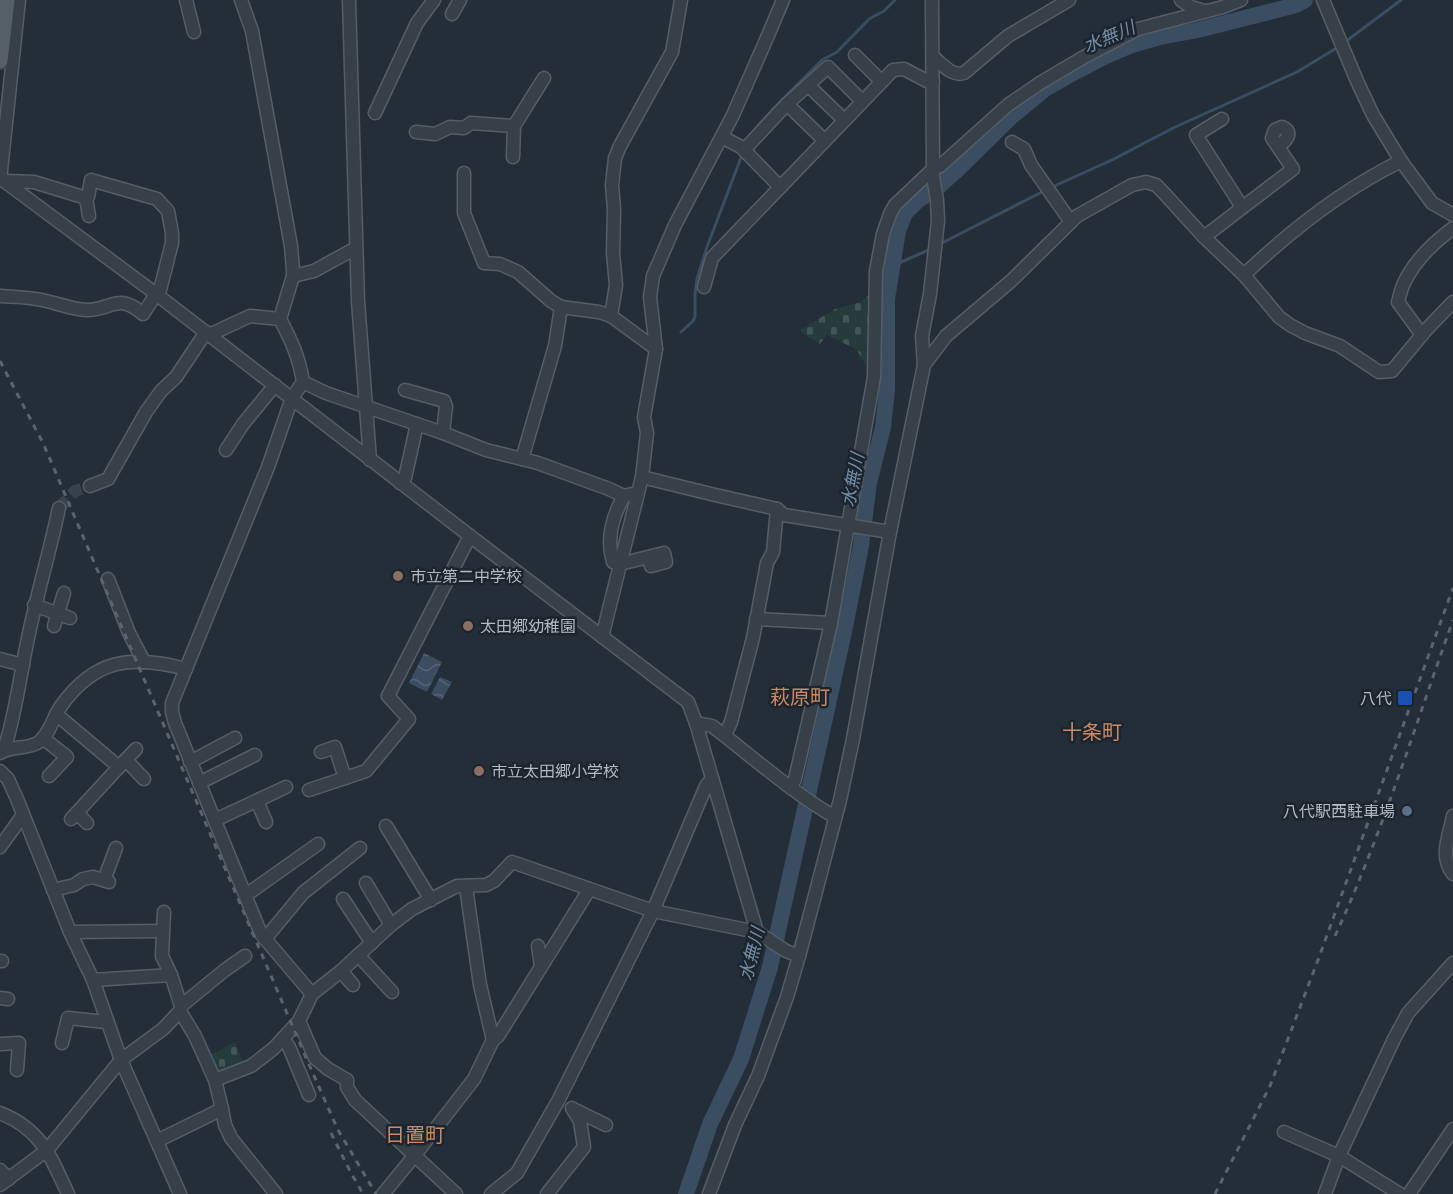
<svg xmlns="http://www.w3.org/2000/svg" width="1453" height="1194" font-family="Quicksand,'Noto Sans JP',sans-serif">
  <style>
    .cemetery { fill: url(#cemetery-stones) }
    .water { fill: url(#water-waves) }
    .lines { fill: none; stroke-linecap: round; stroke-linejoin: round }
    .stream { stroke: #3a4d61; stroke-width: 3 }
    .river { stroke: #3a4d61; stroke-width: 16 }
    .minor-tunnel { stroke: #38434e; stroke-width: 12; stroke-dasharray: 12 6; stroke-linecap: butt }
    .minor-casing { stroke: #555e67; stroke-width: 15 }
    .major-casing { stroke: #404952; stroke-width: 18 }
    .minor { stroke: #374049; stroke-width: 12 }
    .major { stroke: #555f69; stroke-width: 15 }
    .rail { stroke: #596470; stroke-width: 3; stroke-dasharray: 6 6; stroke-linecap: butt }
    .education-dot { fill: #8d6e63; stroke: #1c252e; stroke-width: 2 }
    .transit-dot { fill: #1a4fb4; stroke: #1c252e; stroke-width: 2 }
    .service-dot { fill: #5c6f8a; stroke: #1c252e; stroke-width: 2 }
    .labels { text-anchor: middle; stroke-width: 5; stroke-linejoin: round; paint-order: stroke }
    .poi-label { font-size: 16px; fill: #b2bbc5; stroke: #1c252e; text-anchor: start }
    .water-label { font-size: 18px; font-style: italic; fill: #748ea7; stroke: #1c252e }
    .quarter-label { font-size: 20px; fill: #cc8a66; stroke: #1c252e }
  </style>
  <defs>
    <pattern id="cemetery-stones" width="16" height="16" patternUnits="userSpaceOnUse" patternTransform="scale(1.5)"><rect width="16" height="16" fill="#263b3b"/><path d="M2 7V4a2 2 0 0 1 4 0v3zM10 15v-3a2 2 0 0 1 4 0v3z" fill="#435556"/></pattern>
    <pattern id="water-waves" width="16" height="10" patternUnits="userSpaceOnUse" patternTransform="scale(1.5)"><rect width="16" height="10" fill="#3a4d61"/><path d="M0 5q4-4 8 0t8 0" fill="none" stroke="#546576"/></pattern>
  </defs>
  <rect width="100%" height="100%" fill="#232e39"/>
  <!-- cemetery -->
  <g class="cemetery">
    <polygon points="871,293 872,375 856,349 827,335 820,344 802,333 800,330 835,309 860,302"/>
    <polygon points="235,1042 243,1063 216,1074 209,1056"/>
  </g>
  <!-- water -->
  <g class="water">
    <polygon points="424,653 442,662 427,692 409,683"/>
    <polygon points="440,677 452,682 442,700 431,694"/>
  </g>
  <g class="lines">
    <!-- stream -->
    <g class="stream">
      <polyline points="1345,42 1401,0"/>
      <polyline points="756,128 774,108 822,60 837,52 869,19 884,11 895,0"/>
      <polyline points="1050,188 1114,159 1173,128 1297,72 1340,46"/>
      <polyline points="940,244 1044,191"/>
      <polyline points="892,266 931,249"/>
      <polyline points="681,332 693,321 695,317 695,294 697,279 707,247 742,155"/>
    </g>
    <!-- river -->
    <polyline class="river" points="686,1194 710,1124 741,1059 770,967 844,632 861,546 869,483 883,427 887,390 887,299 898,231 905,213 916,202 939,186 957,170 1011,117 1045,89 1066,77 1104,57 1132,45 1160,37 1198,30 1296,5 1305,0"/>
    <!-- minor-tunnel -->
    <polyline class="minor-tunnel" points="59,508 75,491 90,486"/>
    <!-- minor casing -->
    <g class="minor-casing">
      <g id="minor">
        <polyline points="186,0 194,32"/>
        <path d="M241,0L252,31L291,246L293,270V276L280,319C292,342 299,357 303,382L326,393L443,433L486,450L538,463L609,489L624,496"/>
        <polyline points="349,0 358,301 370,460"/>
        <polyline points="1181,0 1191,7 1204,11"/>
        <polyline points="1323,0 1357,81 1373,115 1401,161 1432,203 1453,215"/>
        <polyline points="452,14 460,0"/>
        <polyline points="855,55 881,81"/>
        <path d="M933,57C942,64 952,77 964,73L1008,36L1069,0"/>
        <polyline points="808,85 844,120"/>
        <polyline points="787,104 824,140"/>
        <polyline points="375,113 417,23 434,0"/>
        <polyline points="1222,119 1196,135 1242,207"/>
        <polyline points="416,132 435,134 450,127 464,128 471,123 514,126"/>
        <polyline points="722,137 741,147 780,187"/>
        <polyline points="1012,142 1024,149 1031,165 1071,222"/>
        <polyline points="744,150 787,104 828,67 862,101"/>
        <polyline points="513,157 514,126 544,78"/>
        <polyline points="464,173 464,213 484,263 500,264 518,272 551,301 561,307 599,312 611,316 656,349"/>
        <polyline points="0,178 156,294 470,536 688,702 696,723 757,932 786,951 799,956"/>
        <polyline points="0,180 19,0"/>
        <polyline points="86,198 89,216"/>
        <path d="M1204,237L1293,169L1272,138L1275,130L1282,127C1295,132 1285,142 1278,146"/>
        <path d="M1244,275C1291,230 1342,190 1401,161"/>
        <polyline points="293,276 314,271 356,248"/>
        <polyline points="704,287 712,258 893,70 904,69 927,81 933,82"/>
        <path d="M0,296C14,297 28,297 42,300C57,303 71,309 87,310C112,310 118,292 143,314L156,294L160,290L172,243V233L168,211L157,199L91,180L88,197L86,198L34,182L8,181L4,180"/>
        <polyline points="611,316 616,285 613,253 614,209 612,185 615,158 620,146 672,52 681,0"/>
        <polyline points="209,335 250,316 280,319"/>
        <path d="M1422,335L1398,302C1400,295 1401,289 1404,283C1414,262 1434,242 1453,228"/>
        <polyline points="924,365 946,336 1011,281 1077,216 1132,185 1146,182 1156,185 1162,191 1204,237 1244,275 1279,317 1290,325 1305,333 1340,346 1379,372 1392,371 1426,330 1453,302"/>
        <polyline points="303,382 292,398 268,467 172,703 172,712 175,723 261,934 312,994"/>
        <polyline points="405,390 444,401 446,406 443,433"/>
        <polyline points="226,450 243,424 275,385"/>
        <polyline points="522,459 555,346 561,307"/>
        <polyline points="642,477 711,494 777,509 784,515 890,532"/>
        <polyline points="400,483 405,478 417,424"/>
        <polyline points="90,486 108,479 146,412 161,391 176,377 206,332"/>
        <path d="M632,494L624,496C612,517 606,539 613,562L620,564L664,553L666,562L651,566L649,557"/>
        <polyline points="108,579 129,633 144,662"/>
        <polyline points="34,605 70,618"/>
        <polyline points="756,619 831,623"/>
        <polyline points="54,626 64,593"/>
        <polyline points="602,637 642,477 647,433 644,417 656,349 650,297 653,276 675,225 733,115 766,40 783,0"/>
        <polyline points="0,659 23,665"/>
        <polyline points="56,714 119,767 136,749"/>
        <path d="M696,723L712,726C753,757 791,792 835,817"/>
        <polyline points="725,735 731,722 753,638 767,563 773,552 777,509"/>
        <polyline points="43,738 67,757 49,776"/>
        <path d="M4,750C16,713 20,675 28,638C37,594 50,551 59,508"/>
        <polyline points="321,752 335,747 345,778"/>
        <path d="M0,753C12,745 28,750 39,742C50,734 53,717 61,706C95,658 132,655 186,669"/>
        <polyline points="126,760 144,779"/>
        <polyline points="190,762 235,738"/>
        <polyline points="0,771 8,779 17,799 70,932 93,980 121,1060 180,1194"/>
        <polyline points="199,783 255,755"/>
        <polyline points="791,788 795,779 831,623 874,377 876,271 883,234 890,214 895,205 932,170 940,166 1008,105 1040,83 1084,57 1138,29 1223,7 1241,0"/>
        <polyline points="309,790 366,771 409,719 388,696 470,536"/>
        <polyline points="257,801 266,822"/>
        <polyline points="77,813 87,823"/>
        <path d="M1453,816C1449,837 1439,856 1453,874"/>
        <polyline points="71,819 119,767"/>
        <polyline points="215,820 286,787"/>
        <polyline points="386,826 431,900"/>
        <polyline points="0,847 23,815"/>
        <polyline points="104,880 116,848"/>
        <polyline points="366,883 391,925"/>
        <polyline points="466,887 480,985 493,1040"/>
        <polyline points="53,890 74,885 83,879 93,877 109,882"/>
        <polyline points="246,895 318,844"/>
        <polyline points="343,899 372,943"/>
        <polyline points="70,932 163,931"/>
        <polyline points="265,939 303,893 360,848"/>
        <polyline points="538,946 541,966"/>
        <polyline points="358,955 392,992"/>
        <polyline points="0,961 2,961"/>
        <polyline points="341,971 353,985"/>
        <polyline points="171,975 181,1006"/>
        <polyline points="93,980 171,975 162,956 164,912"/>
        <polyline points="0,998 8,999"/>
        <polyline points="180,1011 195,1036 215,1080"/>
        <polyline points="299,1021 315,1058 328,1069 347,1080 347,1087 355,1100 456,1194"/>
        <polyline points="283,1038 289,1047 309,1095"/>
        <polyline points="62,1043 68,1018 106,1022"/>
        <polyline points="0,1044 19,1043 17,1070"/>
        <polyline points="222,1109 225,1125 231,1138 276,1194"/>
        <polyline points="573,1109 606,1125"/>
        <path d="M0,1113C41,1129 51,1157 68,1194"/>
        <polyline points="1284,1132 1339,1156 1400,1194"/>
        <polyline points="157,1141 222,1109 215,1080 251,1066 273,1049 299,1021 312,994 341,971 391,925 412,909 457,886 486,885 494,881 512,862 653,911 757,932"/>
        <polyline points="0,1170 9,1179"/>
        <polyline points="0,1185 47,1150 121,1060 163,1029 180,1011 181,1006 225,970 245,956"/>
        <polyline points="383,1194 415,1155 474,1079 493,1040 498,1036 589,890"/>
        <polyline points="491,1194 517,1173 558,1101 653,911 706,786 712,778"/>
        <polyline points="547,1194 584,1147 580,1121 572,1108"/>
        <polyline points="709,1194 735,1125 758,1076 787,997 799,956 840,800 853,739 890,532 924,365 922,336 930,294 938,221 937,200 933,177 932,0"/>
        <polyline points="1325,1194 1339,1156 1394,1039 1408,1013 1453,963"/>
        <polyline points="1409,1194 1453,1129"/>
      </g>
    </g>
    <!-- major casing -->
    <g class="major-casing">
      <polyline id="major" points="0,61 7,0"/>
    </g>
    <!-- minor -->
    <use href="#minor" class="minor"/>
    <!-- major -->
    <use href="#major" class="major"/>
    <!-- rail -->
    <g class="rail">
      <polyline points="0,361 43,443 307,1060 338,1130 376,1194"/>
      <path d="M1335,936C1382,834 1415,726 1453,620"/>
      <polyline points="331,1133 350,1171 363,1194"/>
      <polyline points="1215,1194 1270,1086 1318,960 1453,588"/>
    </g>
  </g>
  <!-- markers -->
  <g class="education-dot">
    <circle cx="398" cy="576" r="6"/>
    <circle cx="468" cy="626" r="6"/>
    <circle cx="479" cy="771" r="6"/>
  </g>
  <rect class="transit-dot" x="1397" y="690" width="16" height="16" rx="3"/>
  <circle class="service-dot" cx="1407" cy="811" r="6"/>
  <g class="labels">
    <!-- poi labels -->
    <g class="poi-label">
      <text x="410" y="582">市立第二中学校</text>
      <text x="480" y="632">太田郷幼稚園</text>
      <text x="1392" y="704" text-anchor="end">八代</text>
      <text x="491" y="777">市立太田郷小学校</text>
      <text x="1395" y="817" text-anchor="end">八代駅西駐車場</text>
    </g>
    <!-- water labels -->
    <g class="water-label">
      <text transform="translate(1109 37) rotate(-23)" y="6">水無川</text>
      <text transform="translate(853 480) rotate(-79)" y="6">水無川</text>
      <text transform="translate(752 954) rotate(-76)" y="6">水無川</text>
    </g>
    <!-- quarter labels -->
    <g class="quarter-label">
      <text x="800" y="704">萩原町</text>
      <text x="1092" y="739">十条町</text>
      <text x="415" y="1142">日置町</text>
    </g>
  </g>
</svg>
